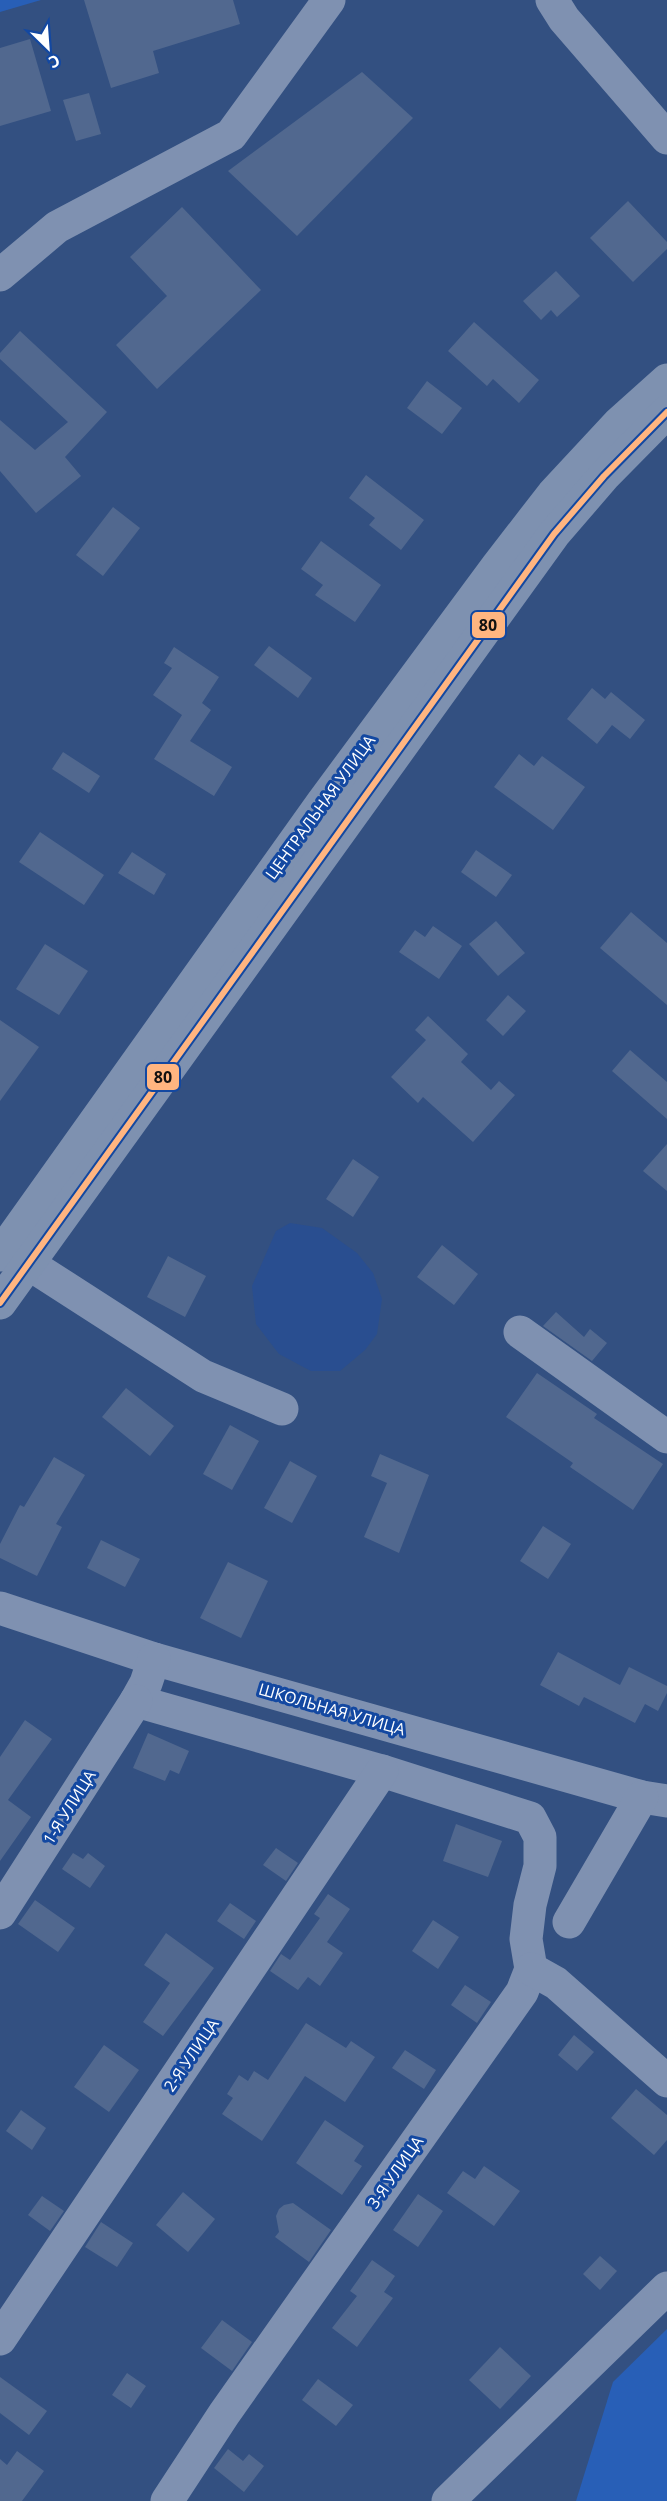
<svg xmlns="http://www.w3.org/2000/svg" width="667" height="2501" font-family="'Open Sans',sans-serif">
  <style>
    .green { fill: #285fb7 }
    .water { fill: #294e90 }
    .building { fill: #51688f }
    .lines { fill: none; stroke-linecap: round; stroke-linejoin: round }
    .minor { stroke: #7f91b1; stroke-width: 33 }
    .major { stroke: #7e91b0; stroke-width: 33 }
    .bus-1-casing { stroke: #1348a1; stroke-width: 10 }
    .bus-1 { stroke: #ffb580; stroke-width: 6 }
    .labels { text-anchor: middle; stroke-width: 6; stroke-linejoin: round; paint-order: stroke }
    .street-label { font-size: 16px; fill: #fff; stroke: #1348a1 }
    .line-badge { stroke: #1348a1; stroke-width: 2 }
    .pale-badge-label { font-size: 16px; text-anchor: middle; font-weight: bold; fill: #111 }
  </style>
  <rect width="100%" height="100%" fill="#335081"/>
  <!-- green -->
  <g class="green">
    <polygon points="0,0 41,0 0,12"/>
    <polygon points="667,2329 667,2501 576,2501 613,2382"/>
  </g>
  <!-- water -->
  <polygon class="water" points="290,1223 322,1228 357,1253 373,1273 382,1299 377,1334 365,1350 340,1371 311,1371 279,1354 256,1324 252,1286 276,1231"/>
  <!-- building -->
  <g class="building">
    <polygon points="84,0 233,0 240,24 153,51 159,73 111,88"/>
    <polygon points="30,39 51,111 0,126 0,48"/>
    <polygon points="362,72 413,118 297,236 228,171"/>
    <polygon points="89,93 101,134 76,141 63,100"/>
    <polygon points="628,201 667,242 667,249 633,282 590,238"/>
    <polygon points="182,207 261,290 157,389 116,345 167,296 130,257"/>
    <polygon points="556,271 580,296 557,317 551,310 541,320 523,301"/>
    <polygon points="474,322 539,380 519,403 493,379 487,386 448,351"/>
    <polygon points="20,331 107,412 65,457 81,476 36,513 0,471 0,420 35,450 68,422 0,359 0,353"/>
    <polygon points="427,381 462,408 442,434 407,408"/>
    <polygon points="366,475 424,520 401,550 369,525 375,518 349,498"/>
    <polygon points="113,507 140,528 103,576 76,555"/>
    <polygon points="321,541 381,585 355,622 315,595 323,585 301,569"/>
    <polygon points="269,646 312,678 298,698 254,665"/>
    <polygon points="174,647 219,677 202,703 211,710 190,741 232,767 214,796 154,759 182,715 153,695 172,668 164,663"/>
    <polygon points="592,688 605,699 611,692 645,720 630,739 612,725 597,744 567,719"/>
    <polygon points="63,752 100,776 89,793 52,769"/>
    <polygon points="519,754 534,766 542,756 585,787 553,830 494,787"/>
    <polygon points="40,832 104,875 84,905 19,862"/>
    <polygon points="476,850 512,875 496,897 461,872"/>
    <polygon points="132,852 166,874 154,895 118,873"/>
    <polygon points="631,912 667,943 667,1005 600,948"/>
    <polygon points="496,921 525,953 498,976 469,944"/>
    <polygon points="433,926 462,946 439,979 399,952 415,930 425,937"/>
    <polygon points="45,944 88,971 59,1015 16,989"/>
    <polygon points="508,995 526,1011 503,1036 486,1020"/>
    <polygon points="428,1016 468,1054 461,1062 491,1090 499,1081 515,1095 473,1142 423,1097 418,1103 391,1077 426,1040 415,1030"/>
    <polygon points="0,1020 39,1047 0,1101"/>
    <polygon points="630,1050 667,1082 667,1119 612,1071"/>
    <polygon points="667,1144 667,1191 643,1171"/>
    <polygon points="353,1159 379,1177 353,1217 326,1199"/>
    <polygon points="442,1245 478,1274 454,1305 417,1277"/>
    <polygon points="168,1256 206,1276 185,1317 147,1297"/>
    <polygon points="556,1312 584,1337 590,1329 607,1343 592,1361 543,1326"/>
    <polygon points="537,1373 597,1414 594,1418 663,1464 633,1510 570,1467 573,1463 506,1417"/>
    <polygon points="126,1388 174,1426 150,1456 102,1417"/>
    <polygon points="230,1425 259,1441 232,1490 203,1474"/>
    <polygon points="380,1454 429,1475 399,1553 364,1537 387,1483 371,1476"/>
    <polygon points="54,1457 85,1475 56,1524 62,1527 37,1576 0,1558 0,1544 20,1505 24,1507"/>
    <polygon points="290,1461 317,1476 292,1523 264,1508"/>
    <polygon points="543,1526 571,1544 548,1579 520,1561"/>
    <polygon points="101,1540 140,1559 125,1587 87,1568"/>
    <polygon points="228,1562 268,1581 241,1638 200,1618"/>
    <polygon points="558,1652 620,1685 629,1667 667,1686 667,1693 658,1711 645,1704 635,1723 584,1697 579,1706 540,1685"/>
    <polygon points="25,1720 52,1739 8,1800 31,1817 0,1861 0,1757"/>
    <polygon points="148,1733 189,1751 179,1774 170,1770 165,1781 133,1768"/>
    <polygon points="456,1824 502,1841 488,1877 443,1861"/>
    <polygon points="276,1848 298,1863 286,1881 263,1865"/>
    <polygon points="73,1853 83,1859 88,1853 105,1866 90,1888 62,1869"/>
    <polygon points="328,1894 350,1909 327,1942 343,1953 320,1986 308,1977 298,1990 270,1971 281,1954 290,1960 320,1918 314,1914"/>
    <polygon points="35,1900 75,1928 58,1952 18,1924"/>
    <polygon points="230,1903 256,1921 244,1939 217,1921"/>
    <polygon points="433,1920 459,1937 438,1969 412,1951"/>
    <polygon points="166,1933 214,1968 163,2036 143,2022 170,1983 144,1965"/>
    <polygon points="465,1985 491,2002 477,2023 451,2005"/>
    <polygon points="306,2023 346,2048 351,2041 375,2057 345,2102 305,2076 262,2141 222,2114 233,2098 227,2094 239,2075 248,2081 254,2071 268,2080"/>
    <polygon points="574,2035 594,2052 577,2071 558,2055"/>
    <polygon points="104,2045 139,2070 109,2112 74,2087"/>
    <polygon points="405,2050 436,2070 424,2089 392,2068"/>
    <polygon points="636,2089 667,2115 667,2140 654,2155 611,2118"/>
    <polygon points="21,2110 46,2128 32,2150 6,2131"/>
    <polygon points="325,2120 364,2146 354,2161 362,2166 342,2195 296,2163"/>
    <polygon points="484,2166 520,2191 494,2226 447,2193 463,2171 475,2179"/>
    <polygon points="183,2192 215,2219 188,2252 156,2225"/>
    <polygon points="418,2194 443,2211 418,2247 393,2230"/>
    <polygon points="42,2196 64,2211 50,2231 28,2215"/>
    <polygon points="293,2203 331,2230 309,2262 275,2237 279,2232 276,2216 279,2209 284,2205"/>
    <polygon points="101,2222 133,2243 117,2267 85,2247"/>
    <polygon points="600,2256 617,2271 600,2290 583,2274"/>
    <polygon points="372,2260 395,2276 384,2292 393,2298 357,2347 332,2328 357,2296 350,2291"/>
    <polygon points="222,2320 252,2342 232,2371 201,2348"/>
    <polygon points="500,2347 531,2376 500,2409 469,2380"/>
    <polygon points="127,2373 146,2386 131,2408 112,2395"/>
    <polygon points="0,2377 47,2411 29,2435 0,2413"/>
    <polygon points="318,2379 353,2405 336,2426 302,2400"/>
    <polygon points="228,2449 243,2461 249,2454 264,2466 244,2492 214,2468"/>
    <polygon points="17,2451 44,2471 22,2501 0,2501 0,2459 7,2465"/>
  </g>
  <g class="lines">
    <!-- minor -->
    <g class="minor">
      <polyline points="552,0 564,19 667,138"/>
      <polyline points="0,275 57,227 231,135 329,0"/>
      <polyline points="29,1264 203,1376 282,1409"/>
      <polyline points="520,1332 667,1437"/>
      <polyline points="0,1608 154,1659 642,1797 667,1801"/>
      <polyline points="154,1659 146,1683 136,1701 382,1771 530,1818 540,1837 540,1866 530,1905 526,1939 531,1969 522,1992 224,2414 167,2501"/>
      <polyline points="0,1913 136,1701"/>
      <polyline points="569,1922 642,1797"/>
      <polyline points="531,1969 556,1983 667,2081"/>
      <polyline points="0,2339 382,1771"/>
      <polyline points="448,2501 667,2288"/>
    </g>
    <!-- major -->
    <g class="major">
      <polyline points="0,1255 322,803 498,565 553,494 619,423 667,380"/>
      <polyline points="0,1303 554,534 604,476 667,412"/>
    </g>
    <!-- bus-1 casing -->
    <g class="bus-1-casing">
      <polyline id="bus-1" points="0,1303 554,534 604,476 667,412"/>
    </g>
    <!-- bus-1 -->
    <use href="#bus-1" class="bus-1"/>
  </g>
  <g class="labels">
    <!-- street labels -->
    <g class="street-label">
      <text transform="translate(320 807) rotate(-54)" y="6">ЦЕНТРАЛЬНАЯ УЛИЦА</text>
      <text transform="translate(332 1709) rotate(16)" y="6">ШКОЛЬНАЯ УЛИЦА</text>
      <text transform="translate(69 1807) rotate(-58)" y="6">1-Я УЛИЦА</text>
      <text transform="translate(191 2055) rotate(-56)" y="6">2-Я УЛИЦА</text>
      <text transform="translate(395 2172) rotate(-55)" y="6">3-Я УЛИЦА</text>
    </g>
  </g>
  <g class="line-badge">
    <rect x="471" y="611" width="35" height="28" rx="6" fill="#ffb580"/>
    <rect x="146" y="1063" width="34" height="28" rx="6" fill="#ffb580"/>
  </g>
  <g class="pale-badge-label">
    <text x="488" y="631">80</text>
    <text x="163" y="1083">80</text>
  </g>
  <!-- north arrow -->
  <g transform="translate(48 48) rotate(155)" stroke="#1348a1" stroke-width="4.5" paint-order="stroke">
  <path d="M0-4.5L10 22L0 15L-10 22Z" fill="#ffffff"/>
  <text y="-9" font-size="16" font-weight="bold" text-anchor="middle" fill="#ffffff">С</text>
  </g>
</svg>
